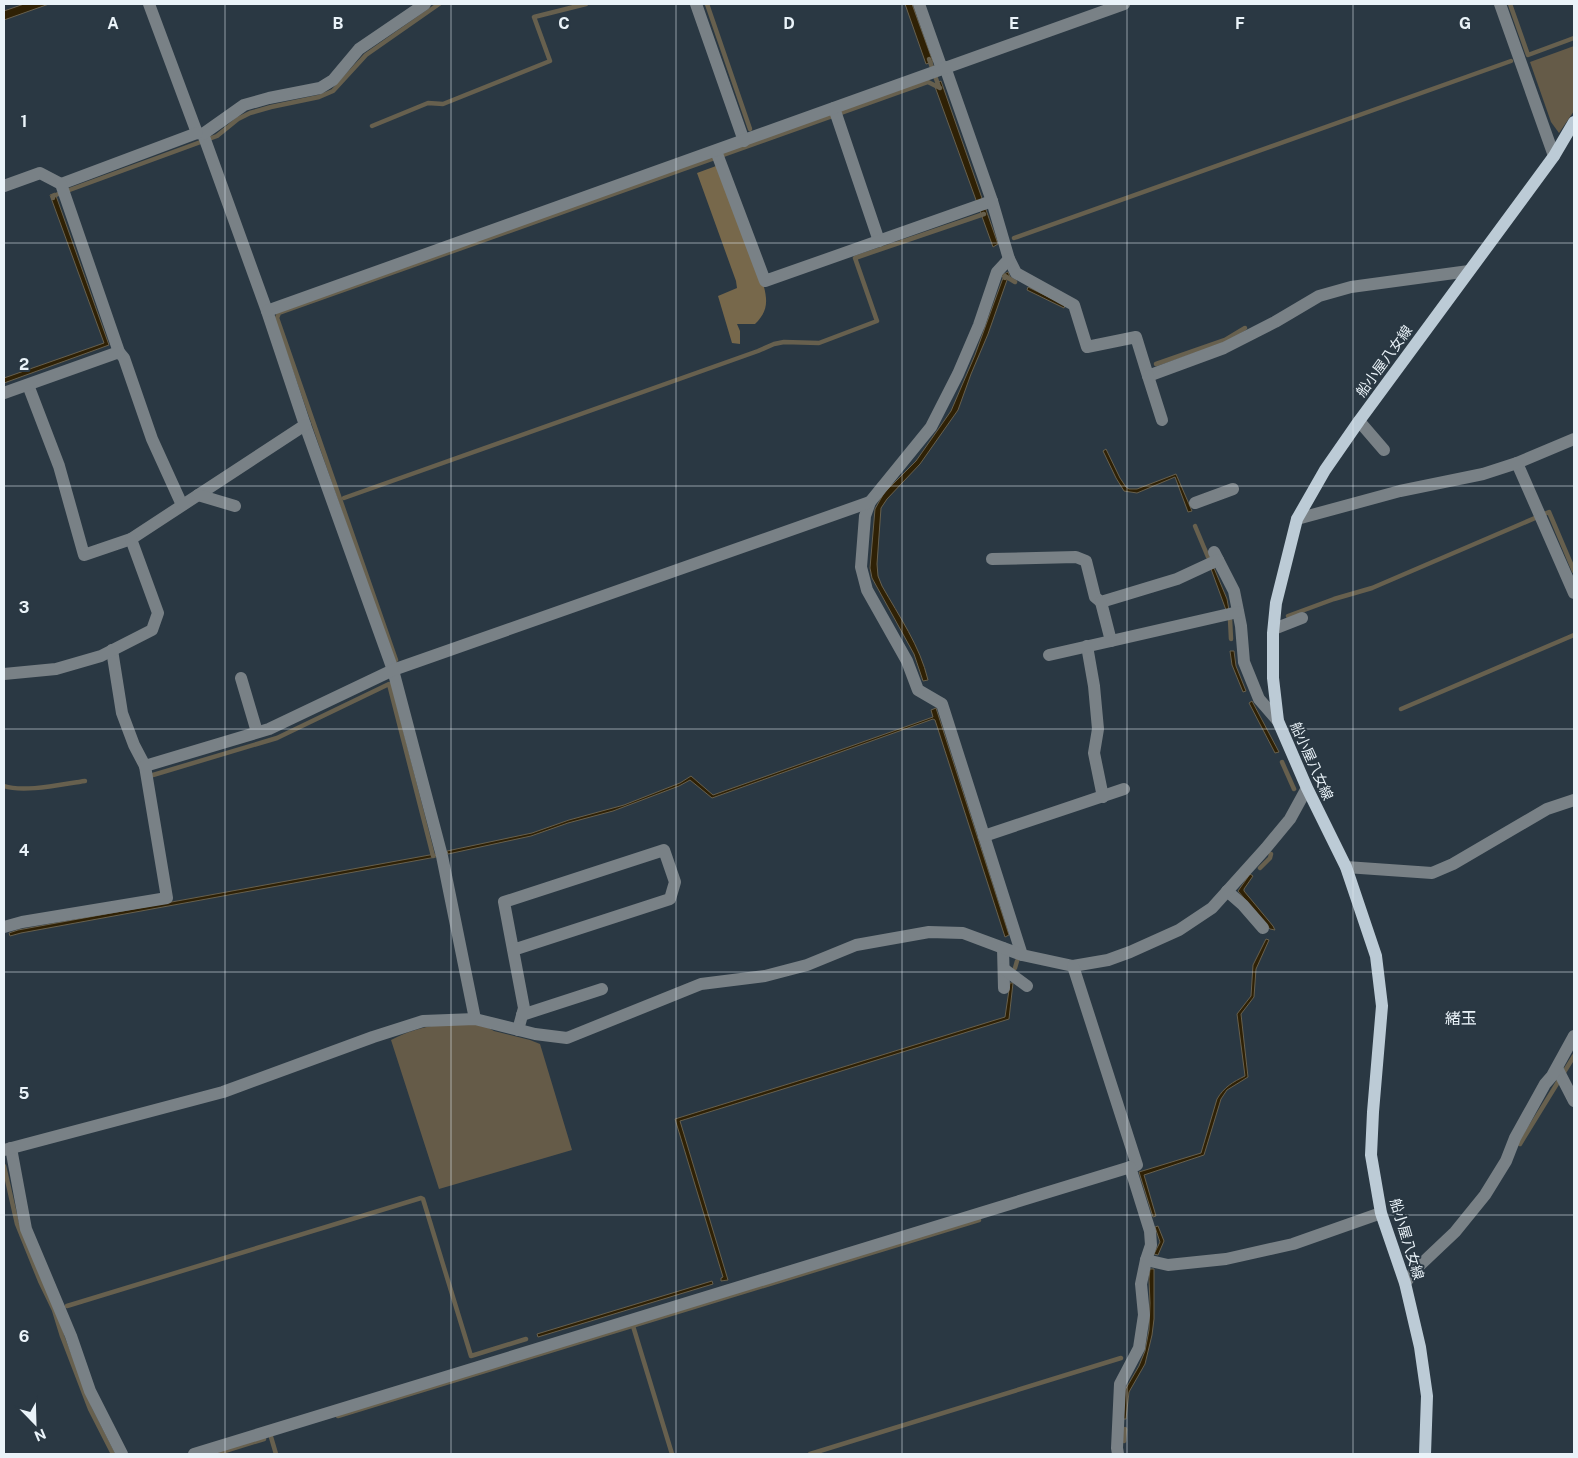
<svg xmlns="http://www.w3.org/2000/svg" width="1578" height="1458" font-family="'Public Sans','Noto Sans JP',sans-serif">
  <style>
    .green { fill: #655b48 }
    .forest { fill: #77684b }
    .water { fill: #2f2105; stroke: #67604e }
    .lines { fill: none; stroke-linecap: round; stroke-linejoin: round }
    .stream { stroke: #67604e; stroke-width: 4.5 }
    .minor { stroke: #798186; stroke-width: 12 }
    .major { stroke: #bccbd6; stroke-width: 12 }
    .grid { fill: none; stroke: #eaf3f9; stroke-width: 1; stroke-opacity: 0.55 }
    .labels { text-anchor: middle; stroke-width: 4; stroke-linejoin: round; paint-order: stroke }
    .street-label { font-size: 14px; fill: #eaf3f9; stroke: #2a3843 }
    .quarter-label { font-size: 16px; fill: #eaf3f9; stroke: #2a3843 }
    .grid-label { font-size: 16px; text-anchor: middle; font-weight: bold; fill: #eaf3f9; stroke: #2a3843; stroke-width: 4; stroke-linejoin: round; paint-order: stroke }
  </style>
  <rect width="100%" height="100%" fill="#2a3843"/>
  <!-- green -->
  <g class="green">
    <polygon points="1574,46 1574,111 1559,133 1551,122 1530,62"/>
    <path d="M436,1025H483L494,1031L530,1040L540,1044L572,1150L439,1189L391,1040C406,1032 420,1028 436,1025Z"/>
  </g>
  <!-- forest -->
  <path class="forest" d="M716,166L764,287C768,303 767,312 755,324H737L740,331V344L732,343L718,296L737,288L736,281L697,173Z"/>
  <!-- water -->
  <g class="water">
    <polygon points="24,4 49,4 4,20 4,11"/>
    <polygon points="905,4 912,4 933,62 926,64"/>
    <polygon points="941,81 998,244 993,247 934,84"/>
    <polygon points="55,193 109,345 4,383 4,378 104,343 50,195"/>
    <path d="M1008,272L1010,277L1007,280L988,334L971,374L958,410L920,464L887,499L881,508L877,564L878,576L882,586C899,616 920,646 928,680L923,681L914,654L872,578L870,568L875,509L884,493L916,461L951,411L975,355L1003,278L1002,275Z"/>
    <polygon points="1028,287 1065,305 1064,308 1027,290"/>
    <polygon points="1106,449 1120,478 1126,487 1129,489 1137,489 1176,474 1192,511 1188,512 1175,477 1137,493 1124,491 1116,478 1103,451"/>
    <polygon points="1214,568 1227,599 1229,610 1226,610 1211,569"/>
    <polygon points="1230,651 1234,651 1236,666 1246,691 1243,692 1232,665"/>
    <polygon points="1252,701 1279,752 1275,753 1249,703"/>
    <polygon points="936,708 1009,935 1005,937 935,720 933,719 712,798 690,780 679,786 613,811 568,823 531,836 448,854 447,851 532,833 569,820 624,805 680,783 691,776 713,795 933,717 931,710"/>
    <polygon points="435,854 436,857 21,933 10,936 9,933 18,930"/>
    <polygon points="1250,874 1253,876 1244,889 1244,891 1273,926 1275,930 1270,929 1238,891"/>
    <path d="M1266,939L1269,940L1256,969L1254,997L1241,1014L1248,1077L1227,1090L1221,1099L1204,1155L1144,1175L1156,1216L1153,1217L1139,1172L1201,1153L1217,1099C1224,1087 1233,1082 1245,1076L1237,1014L1251,996L1253,965Z"/>
    <polygon points="1010,983 1013,983 1009,1019 680,1121 728,1280 721,1281 721,1278 723,1277 675,1119 1005,1017"/>
    <polygon points="1158,1226 1164,1241 1158,1255 1154,1254 1160,1242 1155,1227"/>
    <polygon points="1150,1269 1154,1269 1154,1319 1152,1335 1145,1364 1129,1392 1126,1419 1123,1419 1125,1390 1139,1366 1145,1351 1149,1330 1150,1303 1149,1279"/>
    <polygon points="712,1281 713,1284 538,1337 537,1334"/>
  </g>
  <g class="lines">
    <!-- stream -->
    <g class="stream">
      <polyline points="707,4 750,129"/>
      <polyline points="1510,4 1528,55 1574,38"/>
      <polyline points="929,59 939,87"/>
      <polyline points="372,126 428,103 443,104 550,61 534,17 586,4"/>
      <polyline points="53,198 53,196 217,136 238,119 250,113 271,107 319,97 333,91 366,55 439,4"/>
      <polyline points="1014,238 1511,61"/>
      <polyline points="1005,278 1005,276 1015,282"/>
      <polyline points="1156,364 1225,340 1245,328"/>
      <polyline points="344,498 758,351 774,344 784,342 819,343 877,321 855,258 984,214"/>
      <polyline points="1195,526 1208,557"/>
      <polyline points="1288,616 1334,599 1372,588 1549,512 1574,571"/>
      <polyline points="1230,619 1231,639"/>
      <polyline points="396,660 277,318 279,313 928,82 940,88"/>
      <polyline points="1401,709 1574,635"/>
      <polyline points="1282,762 1294,789"/>
      <polyline points="153,775 277,738 389,684 433,856"/>
      <path d="M4,786C24,793 63,784 85,781"/>
      <polyline points="1260,868 1270,858 1271,854"/>
      <polyline points="1015,968 1017,961"/>
      <polyline points="1520,1144 1574,1056"/>
      <polyline points="4,1166 17,1224 40,1281 54,1310 62,1336 90,1409 113,1454"/>
      <polyline points="67,1306 421,1198 423,1199 471,1356 526,1339"/>
      <polyline points="633,1326 672,1454"/>
      <polyline points="338,1416 979,1220"/>
      <polyline points="271,1437 276,1454"/>
      <polyline points="1124,1441 1125,1429"/>
      <polyline points="215,1454 264,1439"/>
      <polyline points="810,1454 1121,1358"/>
    </g>
    <!-- minor -->
    <g class="minor">
      <polyline points="149,4 197,133 203,134 267,311 305,425 393,670 442,856 475,1019"/>
      <polyline points="696,4 744,141"/>
      <polyline points="919,4 942,69"/>
      <polyline points="1500,4 1554,156"/>
      <polyline points="945,67 992,201 1009,259 1016,273 1074,305 1087,347 1136,337 1148,376 1224,348 1275,322 1319,296 1351,287 1469,271"/>
      <polyline points="834,108 879,241"/>
      <polyline points="203,134 244,105 269,98 320,88 333,80 359,49 425,4"/>
      <polyline points="716,151 765,281 992,201"/>
      <polyline points="61,184 197,133"/>
      <polyline points="4,186 40,173 61,184 119,352 124,358 152,439 182,505"/>
      <polyline points="1009,259 997,272 979,325 958,374 931,427 870,502 865,516 861,567 867,590 907,661 918,690 942,704 1022,955"/>
      <polyline points="267,311 1124,4"/>
      <polyline points="1148,376 1162,420"/>
      <polyline points="28,385 59,466 84,555 131,539 305,425"/>
      <polyline points="4,393 119,352"/>
      <polyline points="1359,421 1384,450"/>
      <polyline points="1517,463 1574,593"/>
      <polyline points="198,495 235,506"/>
      <polyline points="1195,503 1233,489"/>
      <polyline points="1297,519 1400,491 1483,474 1517,463 1574,439"/>
      <polyline points="1214,552 1234,591 1241,626 1244,662 1259,699 1278,721"/>
      <polyline points="992,559 1076,557 1086,561 1095,597 1101,602 1177,579 1218,560"/>
      <polyline points="1274,629 1302,618"/>
      <polyline points="1111,641 1238,612"/>
      <polyline points="1087,646 1094,686 1098,729 1094,753 1103,797"/>
      <polyline points="112,650 122,713 134,745 145,766"/>
      <polyline points="1049,655 1111,641 1101,602"/>
      <polyline points="4,674 56,669 101,656 152,630 158,613 131,539"/>
      <polyline points="241,678 257,732"/>
      <polyline points="984,836 1124,789"/>
      <polyline points="1346,867 1432,873 1453,864 1547,809 1574,800"/>
      <polyline points="1227,891 1243,905 1263,928"/>
      <polyline points="4,927 22,922 167,898 145,766 269,729 393,670 870,502"/>
      <polyline points="1003,948 1004,988"/>
      <polyline points="513,950 670,899 675,882 664,850 504,902 524,1008 518,1030"/>
      <polyline points="1004,969 1027,986"/>
      <polyline points="522,1015 602,989"/>
      <polyline points="1557,1068 1574,1101"/>
      <polyline points="11,1148 26,1229 71,1336 90,1391 122,1454"/>
      <polyline points="4,1150 223,1092 373,1037 423,1021 475,1019 535,1034 567,1038 701,984 765,976 807,965 856,945 929,932 963,933 1022,955 1073,966 1108,960 1130,952 1179,930 1212,908 1266,848 1290,819 1307,788"/>
      <polyline points="1146,1260 1168,1265 1226,1259 1293,1244 1381,1213"/>
      <polyline points="1405,1283 1418,1267 1455,1232 1485,1195 1506,1161 1515,1138 1545,1084 1552,1076 1574,1036"/>
      <polyline points="194,1454 1137,1165 1073,966"/>
      <polyline points="1118,1454 1117,1448 1120,1384 1139,1348 1144,1315 1141,1284 1146,1260 1151,1245 1150,1231 1130,1167"/>
    </g>
    <!-- major -->
    <polyline class="major" points="1425,1454 1427,1396 1420,1347 1405,1283 1381,1213 1371,1155 1373,1112 1382,1006 1376,956 1346,867 1307,788 1278,721 1273,678 1273,633 1276,603 1297,519 1325,470 1359,421 1554,156 1574,122"/>
  </g>
  <!-- grid -->
  <path class="grid" d="M225,4V1454M451,4V1454M676,4V1454M902,4V1454M1127,4V1454M1353,4V1454M4,243H1574M4,486H1574M4,729H1574M4,972H1574M4,1215H1574"/>
  <g class="labels">
    <!-- street labels -->
    <g class="street-label">
      <text transform="translate(1384 361) rotate(-54)" y="5">船小屋八女線</text>
      <text transform="translate(1312 761) rotate(66)" y="5">船小屋八女線</text>
      <text transform="translate(1407 1239) rotate(73)" y="5">船小屋八女線</text>
    </g>
    <!-- quarter labels -->
    <g class="quarter-label">
      <text x="1461" y="1024">緒玉</text>
    </g>
  </g>
  <g class="grid-label">
    <text x="113" y="29">A</text>
    <text x="338" y="29">B</text>
    <text x="564" y="29">C</text>
    <text x="789" y="29">D</text>
    <text x="1014" y="29">E</text>
    <text x="1240" y="29">F</text>
    <text x="1465" y="29">G</text>
    <text x="24" y="127">1</text>
    <text x="24" y="370">2</text>
    <text x="24" y="613">3</text>
    <text x="24" y="856">4</text>
    <text x="24" y="1099">5</text>
    <text x="24" y="1342">6</text>
  </g>
  <!-- border -->
  <rect width="1578" height="1458" fill="none" stroke="#eaf3f9" stroke-width="10"/>
  <!-- north arrow -->
  <g transform="translate(35 1423) rotate(157)" stroke="#2a3843" stroke-width="4" paint-order="stroke">
  <path d="M0-4L9 19L0 12L-9 19Z" fill="#eaf3f9"/>
  <text y="-8" font-size="14" font-weight="bold" text-anchor="middle" fill="#eaf3f9">N</text>
  </g>
</svg>
